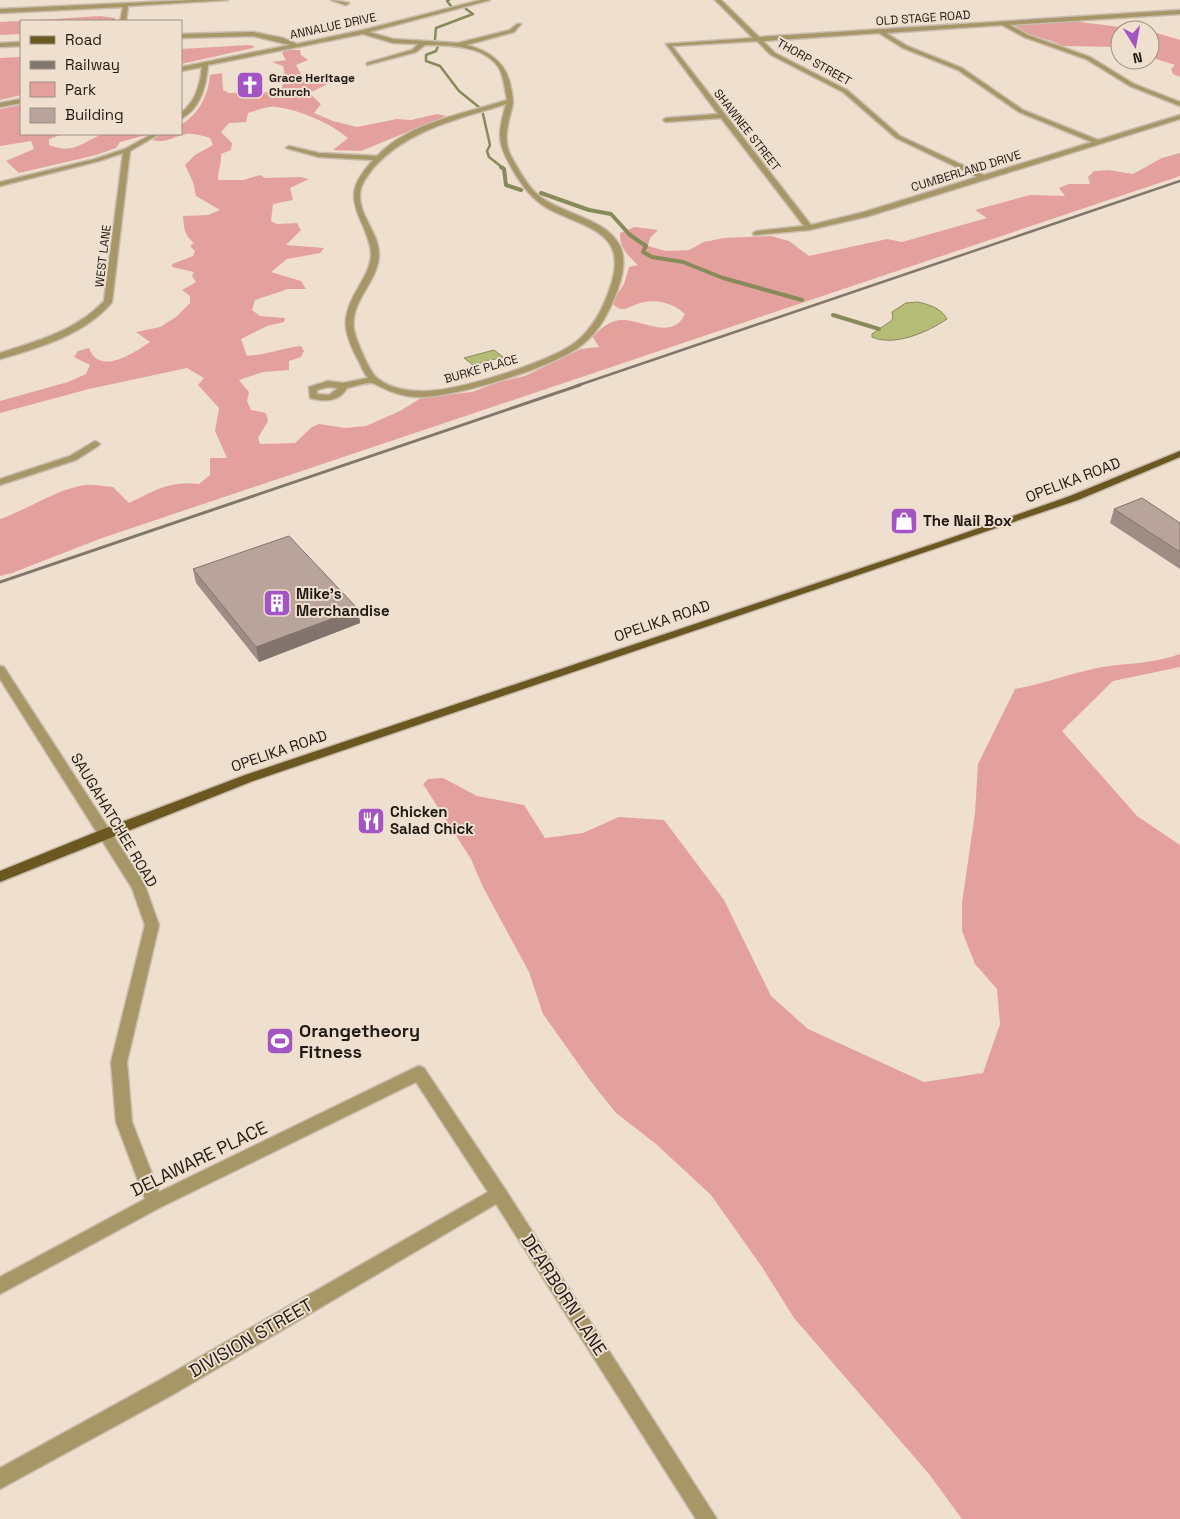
<svg xmlns="http://www.w3.org/2000/svg" width="1180" height="1519" font-family="'Space Grotesk',sans-serif">
  <style>
    .green { fill: #e4a09c }
    .water { fill: #b4bc76; stroke: #878b59 }
    .lines { fill: none; stroke-linecap: round; stroke-linejoin: round }
    .stream-far1 { stroke: #878b59; stroke-width: 2.5 }
    .stream { stroke: #878b59; stroke-width: 4 }
    .street-casing { stroke: #cabcad; stroke-width: 3 }
    .primary-casing { stroke: #cabcad; stroke-width: 3 }
    .street { fill: #a79666; fill-rule: evenodd }
    .primary { fill: #6a5820; fill-rule: evenodd }
    .rail-far1 { stroke: #81776c; stroke-width: 2.5 }
    .rail { stroke: #81776c; stroke-width: 3 }
    .wall { fill: #9f8d85 }
    .shaded-wall { fill: #82736c }
    .building { fill: #b9a49b; stroke: #82736c }
    .labels { text-anchor: middle; stroke-width: 4; stroke-linejoin: round; paint-order: stroke }
    .far-street-label { font-size: 12px; fill: #1f1a14; stroke: #efdfcf }
    .far-poi-label { font-size: 12px; font-weight: bold; fill: #1f1a14; stroke: #efdfcf; text-anchor: start }
    .street-label { font-size: 15px; fill: #1f1a14; stroke: #efdfcf }
    .poi-label { font-size: 15px; font-weight: bold; fill: #1f1a14; stroke: #efdfcf; text-anchor: start }
    .near-poi-label { font-size: 18px; font-weight: bold; fill: #1f1a14; stroke: #efdfcf; text-anchor: start }
    .near-street-label { font-size: 18px; fill: #1f1a14; stroke: #efdfcf }
  </style>
  <rect width="100%" height="100%" fill="#efdfcf"/>
  <!-- green -->
  <g class="green">
    <polygon points="100,16 115,18 115,20 23,21"/>
    <polygon points="1063,20 1145,30 1120,30 1120,47 1062,46 1052,41 1027,34 1014,25"/>
    <polygon points="21,21 21,34 0,35 0,22"/>
    <polygon points="1150,31 1180,40 1180,77 1173,74 1171,69 1175,65 1150,57"/>
    <polygon points="249,45 254,46 253,48 181,64 181,49"/>
    <path d="M286,50H300L301,55L308,60L296,65L302,76L335,75L338,79L309,93L321,104L314,113L333,121L357,127L397,119L411,120L437,114L446,116L361,151L333,150L348,138C328,122 301,110 275,107C266,106 256,111 248,113L246,122L229,123L221,132L232,143L231,150L221,154C222,163 218,170 218,180H243L260,175L265,178L300,177L309,179L290,188L293,200L273,204L271,221L277,224L297,223L301,230L286,245L324,248L320,253L287,259L271,272L301,281L306,289H288L255,300L252,310L260,316L285,318L284,322L267,326L241,339L247,356C265,355 283,348 301,346L304,351L301,357L289,361V370L263,372L239,380L249,392L247,401L251,410L266,413L268,421L258,438L260,444L295,443L312,427L319,424L345,428L366,426L400,411L421,398L472,392L499,382L525,376L581,349L599,347L593,337C600,329 609,321 620,320C641,318 672,342 685,314C675,304 659,299 644,302C631,304 624,316 612,303L624,284L629,267L638,265C629,257 619,247 620,233L635,227L658,230L650,238L648,246L666,251L689,250L704,242L724,238L771,236L789,241L809,256L887,239L902,242L987,218L975,210L1030,195L1065,196L1059,188L1069,184H1090L1088,177L1094,171L1108,170L1133,174L1162,158L1180,153V176L102,538L12,573L0,576V519C27,510 57,489 85,485C94,484 104,487 113,487L129,503C153,491 171,480 199,484L210,475V458H227L215,431L219,408L198,385L204,378L187,368L89,389L0,413V401L68,382L86,374L90,365L74,357L78,351L89,348C100,377 135,352 150,342L136,332L160,327L176,317L190,303V296L182,290L196,282L192,276L194,272L172,267V264L193,256L195,251L190,246L194,243C184,235 184,228 183,216L208,215L220,210L196,196L193,182L185,165L195,155L213,145L210,138C203,136 194,133 187,134C173,136 167,144 152,140L162,134H181V125C199,113 208,97 210,75L222,73L223,90L229,93L279,92C284,86 286,73 283,66L272,62L286,60L282,53Z"/>
    <polygon points="21,57 21,95 0,100 0,58"/>
    <path d="M21,105V134H63L49,139V145C74,155 82,142 103,134C113,130 139,134 150,134L120,142L116,148L96,155L19,173L6,161L34,149L31,141L0,146V109Z"/>
    <path d="M1180,654V667L1113,681L1062,731L1137,816L1180,845V1519H962L929,1474L794,1318L762,1267L711,1195L656,1144L616,1113L592,1083L543,1014L529,972L483,887L471,859L423,784L428,779L443,778L477,796L524,805L545,838L583,833L619,817L664,820L724,900L771,996L808,1029L924,1082L983,1073L1000,1024L997,989L975,964L962,931V903L975,813L978,764L1015,689C1043,684 1069,674 1097,668C1125,663 1153,664 1180,654Z"/>
  </g>
  <!-- water -->
  <g class="water">
    <path d="M918,302C930,305 941,308 947,319C928,332 894,347 872,337V334L891,321L893,318L892,312L906,303Z"/>
    <polygon points="494,350 503,357 473,365 464,358"/>
  </g>
  <g class="lines">
    <!-- stream-far1 -->
    <g class="stream-far1">
      <polyline points="449,0 447,1 451,6"/>
      <polyline points="435,39 436,28 473,14 466,9"/>
      <polyline points="438,46 436,51 426,55 426,61 440,66 459,91 480,108"/>
      <polyline points="483,114 490,145 487,151 489,157 503,168"/>
    </g>
    <!-- stream -->
    <g class="stream">
      <polyline points="501,167 504,169 506,185 521,190"/>
      <polyline points="541,193 589,210 611,214 630,235 646,246 643,252 652,257 683,262 723,278 802,300"/>
      <polyline points="833,315 879,329"/>
    </g>
    <!-- street casing -->
    <g class="street-casing">
      <g id="street">
        <polygon points="192,0 228,0 128,6 126,21 120,21 123,7 0,13 0,9"/>
        <polygon points="331,0 349,3 346,5"/>
        <path d="M481,0H490L369,32L393,39L458,43L510,30L517,24H521L514,32L466,45C490,51 507,63 511,88C512,93 513,98 513,103C509,123 501,139 512,158C519,170 527,186 538,195C562,215 605,217 620,246C628,263 620,285 613,301C606,318 597,333 583,344C556,367 451,399 415,397C404,396 393,393 383,388C380,387 376,384 372,383C366,382 354,387 347,388C339,402 324,402 310,398L309,387L328,381L343,383L368,378C363,372 361,365 357,358C343,331 341,317 357,290C363,279 371,267 371,254C371,245 367,237 364,228C349,197 350,186 373,160L319,157L286,148L289,146L319,153L377,156C409,122 464,114 507,100C505,90 504,79 500,70C487,45 448,45 425,45L416,52L367,65V63L412,50L418,44L393,43L363,34L208,65C206,86 201,108 181,119V113C196,101 200,85 202,67L181,71V67L290,45L253,36L181,38V34L253,32L283,38L297,44L363,30ZM506,104C497,136 497,143 514,172C523,187 532,199 547,208C583,228 629,230 611,285C604,307 594,327 576,342C550,362 461,390 428,391C411,392 390,389 377,378C369,371 358,344 355,334C346,303 379,283 379,254C379,233 359,216 360,195C360,184 368,175 374,167C409,129 459,119 506,104ZM328,387L338,388L329,395L317,394V390Z"/>
        <path d="M715,0H721L759,37L1180,10V14L1010,25L1028,35L1090,57L1134,84L1180,102V106L1130,86L1086,59L1024,37L1002,25L886,33L907,46L962,68L1023,110L1098,140L1180,115V119L869,216L809,230L754,235L753,233L757,231L804,226L721,118L666,122L663,120L666,118L718,114L666,44L753,38ZM879,33L903,48L958,70L1019,112L1092,142L984,175L900,136L847,90L775,53L763,41ZM757,41L771,55L843,92L896,138L977,177L864,212L811,225L672,46Z"/>
        <polygon points="21,42 21,46 0,47 0,43"/>
        <polygon points="21,99 21,103 0,107 0,103"/>
        <path d="M152,134H159L130,151L112,302C86,334 39,348 0,359V353C37,341 76,331 104,301L123,153L99,161L0,186V182L95,159L125,149Z"/>
        <polygon points="95,441 100,444 98,446 76,460 0,485 0,479 70,456"/>
        <polygon points="0,666 4,667 144,883 159,925 127,1062 132,1122 159,1192 414,1068 419,1066 424,1068 505,1189 717,1519 696,1519 496,1204 172,1395 0,1489 0,1468 158,1381 488,1192 416,1082 161,1207 0,1294 0,1277 145,1199 116,1122 111,1062 145,925 132,888 0,679"/>
      </g>
    </g>
    <!-- primary casing -->
    <g class="primary-casing">
      <polygon id="primary" points="1180,451 1180,457 1078,500 253,781 0,882 0,871 101,830 245,775 942,541 1070,496"/>
    </g>
    <!-- street -->
    <use href="#street" class="street"/>
    <!-- primary -->
    <use href="#primary" class="primary"/>
    <!-- rail-far1 -->
    <polyline class="rail-far1" points="576,386 1180,181"/>
    <!-- rail -->
    <polyline class="rail" points="0,582 580,385"/>
  </g>
  <!-- wall -->
  <g class="wall">
    <polygon points="1114,509 1180,523 1180,569 1110,523"/>
    <polygon points="193,569 358,609 360,623 259,662 196,583"/>
  </g>
  <!-- shaded-wall -->
  <polygon class="shaded-wall" points="358,609 360,623 259,662 256,647"/>
  <!-- building -->
  <g class="building">
    <polygon points="1142,498 1180,523 1180,552 1114,509"/>
    <polygon points="289,536 358,609 256,647 193,569"/>
  </g>
  <!-- icons -->
  <defs>
    <g id="church-square" transform="scale(1.4375)"><rect x="-9" y="-9" width="18" height="18" rx="4" fill="#a354c5" stroke="#efdfcf"/><path d="M-1.2-6h2.4v3.5h3.3v2.4h-3.3V6h-2.4V-.1h-3.3v-2.4h3.3Z" fill="#fff"/></g>
    <g id="shop-square" transform="scale(1.4375)"><rect x="-9" y="-9" width="18" height="18" rx="4" fill="#a354c5" stroke="#efdfcf"/><path d="M-5-2.5h2.3a2.7 3.5 0 0 1 5.4 0H5L5.5 6h-11ZM-1.5-2.5h3a1.5 2.3 0 0 0-3 0Z" fill="#fff"/></g>
    <g id="building-square" transform="scale(1.4375)"><rect x="-9" y="-9" width="18" height="18" rx="4" fill="#a354c5" stroke="#efdfcf"/><path d="M-4-6H4V6H1V3H-1V6H-4ZM-2.5-4.3h1.7v1.8h-1.7ZM.8-4.3h1.7v1.8H.8ZM-2.5-1h1.7V.8h-1.7ZM.8-1h1.7V.8H.8Z" fill="#fff"/></g>
    <g id="restaurant-square" transform="scale(1.4375)"><rect x="-9" y="-9" width="18" height="18" rx="4" fill="#a354c5" stroke="#efdfcf"/><path d="M-5-6h1v4h1v-4h1v4h1v-4h1v5L-1.5 .5V6h-2V.5L-5-1ZM5-6V6H3V1.5H1.5Q1.5-4 5-6Z" fill="#fff"/></g>
    <g id="stadium-square" transform="scale(1.4375)"><rect x="-9" y="-9" width="18" height="18" rx="4" fill="#a354c5" stroke="#efdfcf"/><path d="M0-5a6.5 5 0 1 0 0 10a6.5 5 0 1 0 0-10ZM-3.5-1.8h7v3.6h-7Z" fill="#fff"/></g>
  </defs>
  <g fill-rule="evenodd">
    <use href="#church-square" x="250" y="85"/>
    <use href="#shop-square" x="904" y="521"/>
    <use href="#building-square" x="277" y="603"/>
    <use href="#restaurant-square" x="371" y="821"/>
    <use href="#stadium-square" x="280" y="1041"/>
  </g>
  <g class="labels">
    <!-- far-street labels -->
    <g class="far-street-label">
      <text transform="translate(923 18) rotate(-4)" y="4">OLD STAGE ROAD</text>
      <text transform="translate(333 26) rotate(-12)" y="4">ANNALUE DRIVE</text>
      <text transform="translate(814 62) rotate(29)" y="4">THORP STREET</text>
      <text transform="translate(747 130) rotate(52)" y="4">SHAWNEE STREET</text>
      <text transform="translate(966 171) rotate(-17)" y="4">CUMBERLAND DRIVE</text>
      <text transform="translate(103 256) rotate(-83)" y="4">WEST LANE</text>
      <text transform="translate(481 369) rotate(-16)" y="4">BURKE PLACE</text>
    </g>
    <!-- far-poi labels -->
    <g class="far-poi-label">
      <text x="269" y="82">Grace Heritage<tspan x="269" dy="14">Church</tspan></text>
    </g>
    <!-- street labels -->
    <g class="street-label">
      <text transform="translate(1073 480) rotate(-21)" y="5">OPELIKA ROAD</text>
      <text transform="translate(662 621) rotate(-19)" y="5">OPELIKA ROAD</text>
      <text transform="translate(279 751) rotate(-19)" y="5">OPELIKA ROAD</text>
      <text transform="translate(114 820) rotate(59)" y="5">SAUGAHATCHEE ROAD</text>
    </g>
    <!-- poi labels -->
    <g class="poi-label">
      <text x="923" y="526">The Nail Box</text>
      <text x="296" y="599">Mike's<tspan x="296" dy="17">Merchandise</tspan></text>
      <text x="390" y="817">Chicken<tspan x="390" dy="17">Salad Chick</tspan></text>
    </g>
    <!-- near-poi labels -->
    <g class="near-poi-label">
      <text x="299" y="1037">Orangetheory<tspan x="299" dy="21">Fitness</tspan></text>
    </g>
    <!-- near-street labels -->
    <g class="near-street-label">
      <text transform="translate(199 1159) rotate(-26)" y="6">DELAWARE PLACE</text>
      <text transform="translate(564 1295) rotate(57)" y="6">DEARBORN LANE</text>
      <text transform="translate(251 1338) rotate(-30)" y="6">DIVISION STREET</text>
    </g>
  </g>
  <!-- legend -->
  <rect x="20" y="20" width="162" height="115" fill="#efdfcf" stroke="#9c9084"/>
  <rect x="30" y="36" width="25" height="8" fill="#6a5820" stroke="#9c9084"/>
  <text x="65" y="45" font-size="15" fill="#1f1a14">Road</text>
  <rect x="30" y="61" width="25" height="8" fill="#81776c" stroke="#9c9084"/>
  <text x="65" y="70" font-size="15" fill="#1f1a14">Railway</text>
  <rect x="30" y="82" width="25" height="15" fill="#e4a09c" stroke="#9c9084"/>
  <text x="65" y="95" font-size="15" fill="#1f1a14">Park</text>
  <rect x="30" y="108" width="25" height="15" fill="#b9a49b" stroke="#9c9084"/>
  <text x="65" y="120" font-size="15" fill="#1f1a14">Building</text>
  <!-- north arrow -->
  <g transform="translate(1135 45) rotate(169)"><circle r="24" fill="#efdfcf" stroke="#9c9084"/>
  <path d="M0-4L9 19L0 12L-9 19Z" fill="#a354c5"/>
  <text y="-8" font-size="14" font-weight="bold" text-anchor="middle" fill="#1f1a14">N</text>
  </g>
</svg>
